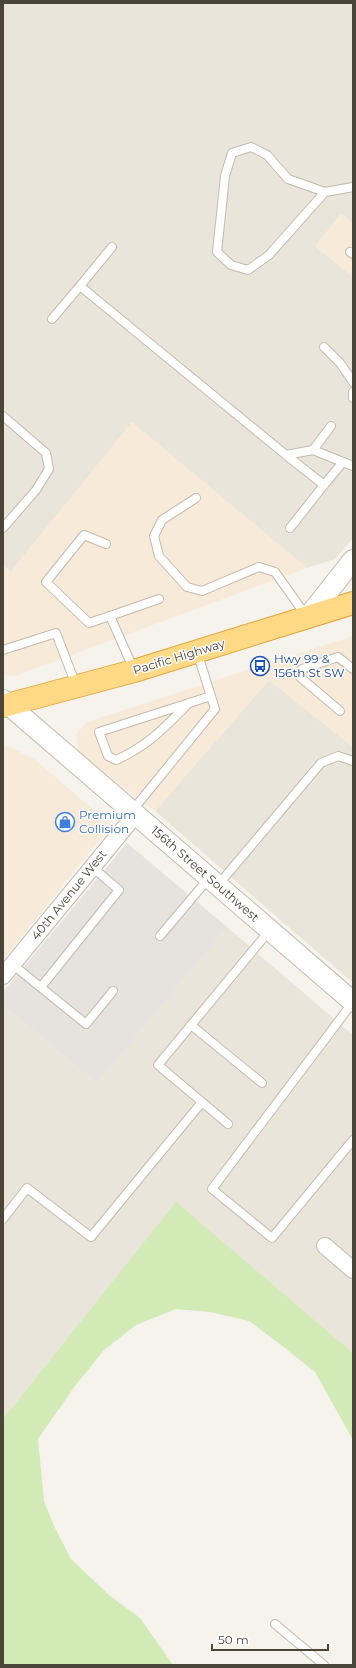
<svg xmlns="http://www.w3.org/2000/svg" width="356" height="1668" font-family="Montserrat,sans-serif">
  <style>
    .residential { fill: #eae5da }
    .commercial { fill: #f7ead8 }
    .industrial { fill: #e6e2dd }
    .green { fill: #d2eab5 }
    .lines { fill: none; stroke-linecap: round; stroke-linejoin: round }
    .service-casing { stroke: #c2bbae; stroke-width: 10 }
    .minor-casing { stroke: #c2bbae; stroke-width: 18 }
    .tertiary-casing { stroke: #c2bbae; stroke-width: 22 }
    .trunk-casing { stroke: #e0a43c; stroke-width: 24 }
    .service { stroke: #fff; stroke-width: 8 }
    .minor { stroke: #fff; stroke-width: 16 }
    .tertiary { stroke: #fff; stroke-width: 20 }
    .trunk { stroke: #ffd985; stroke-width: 22 }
    .labels { text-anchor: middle; stroke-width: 3; stroke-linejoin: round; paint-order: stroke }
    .street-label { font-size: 12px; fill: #4b4439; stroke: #fff }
    .transit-label { font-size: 12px; fill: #164399; stroke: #fff; text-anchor: start }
    .shop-label { font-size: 12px; fill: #366cbe; stroke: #fff; text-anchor: start }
  </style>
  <rect width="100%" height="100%" fill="#f6f3ec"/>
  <!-- residential -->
  <g class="residential">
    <polygon points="3,3 353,3 353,223 341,214 315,246 353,277 353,538 335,559 307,568 132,423 11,572 3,565"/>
    <polygon points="269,680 353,747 353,983 155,811"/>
    <polygon points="227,927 353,1035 353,1353 176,1203 3,1419 3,1005 97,1083"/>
  </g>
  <!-- commercial -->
  <g class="commercial">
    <polygon points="341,214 353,223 353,277 315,246"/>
    <polygon points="132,422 307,568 15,676 3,675 3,565 11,571"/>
    <polygon points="353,636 353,747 269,680 155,811 79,754 76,734 87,722"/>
    <polygon points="8,746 34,759 111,825 3,960 3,747"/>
  </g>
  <!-- industrial -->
  <polygon class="industrial" points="127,843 227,927 97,1083 3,1005 3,992"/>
  <!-- green -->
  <polygon class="green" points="176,1202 353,1353 353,1440 315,1372 281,1345 249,1321 210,1312 176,1309 136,1325 104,1350 75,1386 38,1439 44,1501 55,1528 71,1559 110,1596 140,1618 173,1665 3,1665 3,1419"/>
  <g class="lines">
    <!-- service casing -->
    <g class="service-casing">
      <g id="service">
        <polyline points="325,192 269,255 248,270 231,265 217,252 225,176 232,153 251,147 267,155 288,179 325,192 353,187"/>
        <polyline points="350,252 353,254"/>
        <polyline points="80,286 112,247"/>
        <polyline points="52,319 80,286 286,455 313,450 353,466"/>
        <polyline points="324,347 340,363 353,382"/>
        <polyline points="353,392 353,398"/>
        <polyline points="3,416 46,453 49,469 36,490 3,528"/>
        <polyline points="313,450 331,426"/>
        <polyline points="286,455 324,485 343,462"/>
        <polyline points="196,498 162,520 154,536 159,556 187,587 202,591 259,567 275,572 307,617"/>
        <polyline points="290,528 324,485"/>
        <polyline points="106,544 84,535 46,582 89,623 110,616 134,670"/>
        <polyline points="110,616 159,599"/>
        <polyline points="3,650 56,633 76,685"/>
        <path d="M189,703C164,728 149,745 116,760L108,756L99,732L211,696"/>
        <polyline points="340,711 300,677 300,673 302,669 338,657 353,669"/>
        <polyline points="132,811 215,709 197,652"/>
        <polyline points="218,885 321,763 338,756 353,761"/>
        <polyline points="160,936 209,878"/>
        <polyline points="12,964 86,1024 113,991"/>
        <polyline points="41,987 119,890 92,867"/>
        <polyline points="353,1002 212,1189 272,1238 353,1140"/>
        <polyline points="191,1025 262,1083"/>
        <polyline points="202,1102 228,1124"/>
        <polyline points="3,1219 27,1188 91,1237 202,1102 158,1065 270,930"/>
        <polyline points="275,1624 324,1665"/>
      </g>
    </g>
    <!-- minor casing -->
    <g class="minor-casing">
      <g id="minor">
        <polyline points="3,976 136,814"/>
        <polyline points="325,1246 353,1270"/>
      </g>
    </g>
    <!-- tertiary casing -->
    <g class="tertiary-casing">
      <g id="tertiary">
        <polyline points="308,617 353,560"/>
        <polyline points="3,700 353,1002"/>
      </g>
    </g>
    <!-- trunk casing -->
    <g class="trunk-casing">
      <polyline id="trunk" points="3,706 134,671 353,603"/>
    </g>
    <!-- service -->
    <use href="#service" class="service"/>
    <!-- minor -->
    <use href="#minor" class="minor"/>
    <!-- tertiary -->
    <use href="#tertiary" class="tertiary"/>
    <!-- trunk -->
    <use href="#trunk" class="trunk"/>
  </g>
  <!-- icons -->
  <defs>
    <g id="bus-ring" transform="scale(1)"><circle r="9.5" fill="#fff" stroke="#1a4fb4" stroke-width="1.5"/><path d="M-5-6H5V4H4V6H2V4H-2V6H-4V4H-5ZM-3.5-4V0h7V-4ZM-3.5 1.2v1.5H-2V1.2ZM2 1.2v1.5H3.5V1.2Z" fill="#1a4fb4"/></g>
    <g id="shop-ring" transform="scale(1)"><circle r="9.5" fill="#fff" stroke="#3f7fe0" stroke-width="1.5"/><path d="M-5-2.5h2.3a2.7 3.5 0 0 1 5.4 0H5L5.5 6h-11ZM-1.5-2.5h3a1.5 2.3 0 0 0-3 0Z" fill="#3f7fe0"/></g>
  </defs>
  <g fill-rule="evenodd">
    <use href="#bus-ring" x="260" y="666"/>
    <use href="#shop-ring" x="65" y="822"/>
  </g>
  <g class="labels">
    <!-- street labels -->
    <g class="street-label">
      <text transform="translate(179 657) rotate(-17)" y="4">Pacific Highway</text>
      <text transform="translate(205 874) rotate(41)" y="4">156th Street Southwest</text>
      <text transform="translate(69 895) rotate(-51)" y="4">40th Avenue West</text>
    </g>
    <!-- transit labels -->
    <g class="transit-label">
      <text x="274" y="663">Hwy 99 &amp;<tspan x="274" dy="14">156th St SW</tspan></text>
    </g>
    <!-- shop labels -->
    <g class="shop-label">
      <text x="79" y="819">Premium<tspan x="79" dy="14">Collision</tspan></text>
    </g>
  </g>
  <!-- border -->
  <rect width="356" height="1668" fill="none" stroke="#4b4439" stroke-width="8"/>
  <!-- scale -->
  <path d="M212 1644v6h116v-6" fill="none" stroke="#4b4439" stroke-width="2"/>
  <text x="218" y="1644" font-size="12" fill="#4b4439" stroke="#ffffff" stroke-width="3" paint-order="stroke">50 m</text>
</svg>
